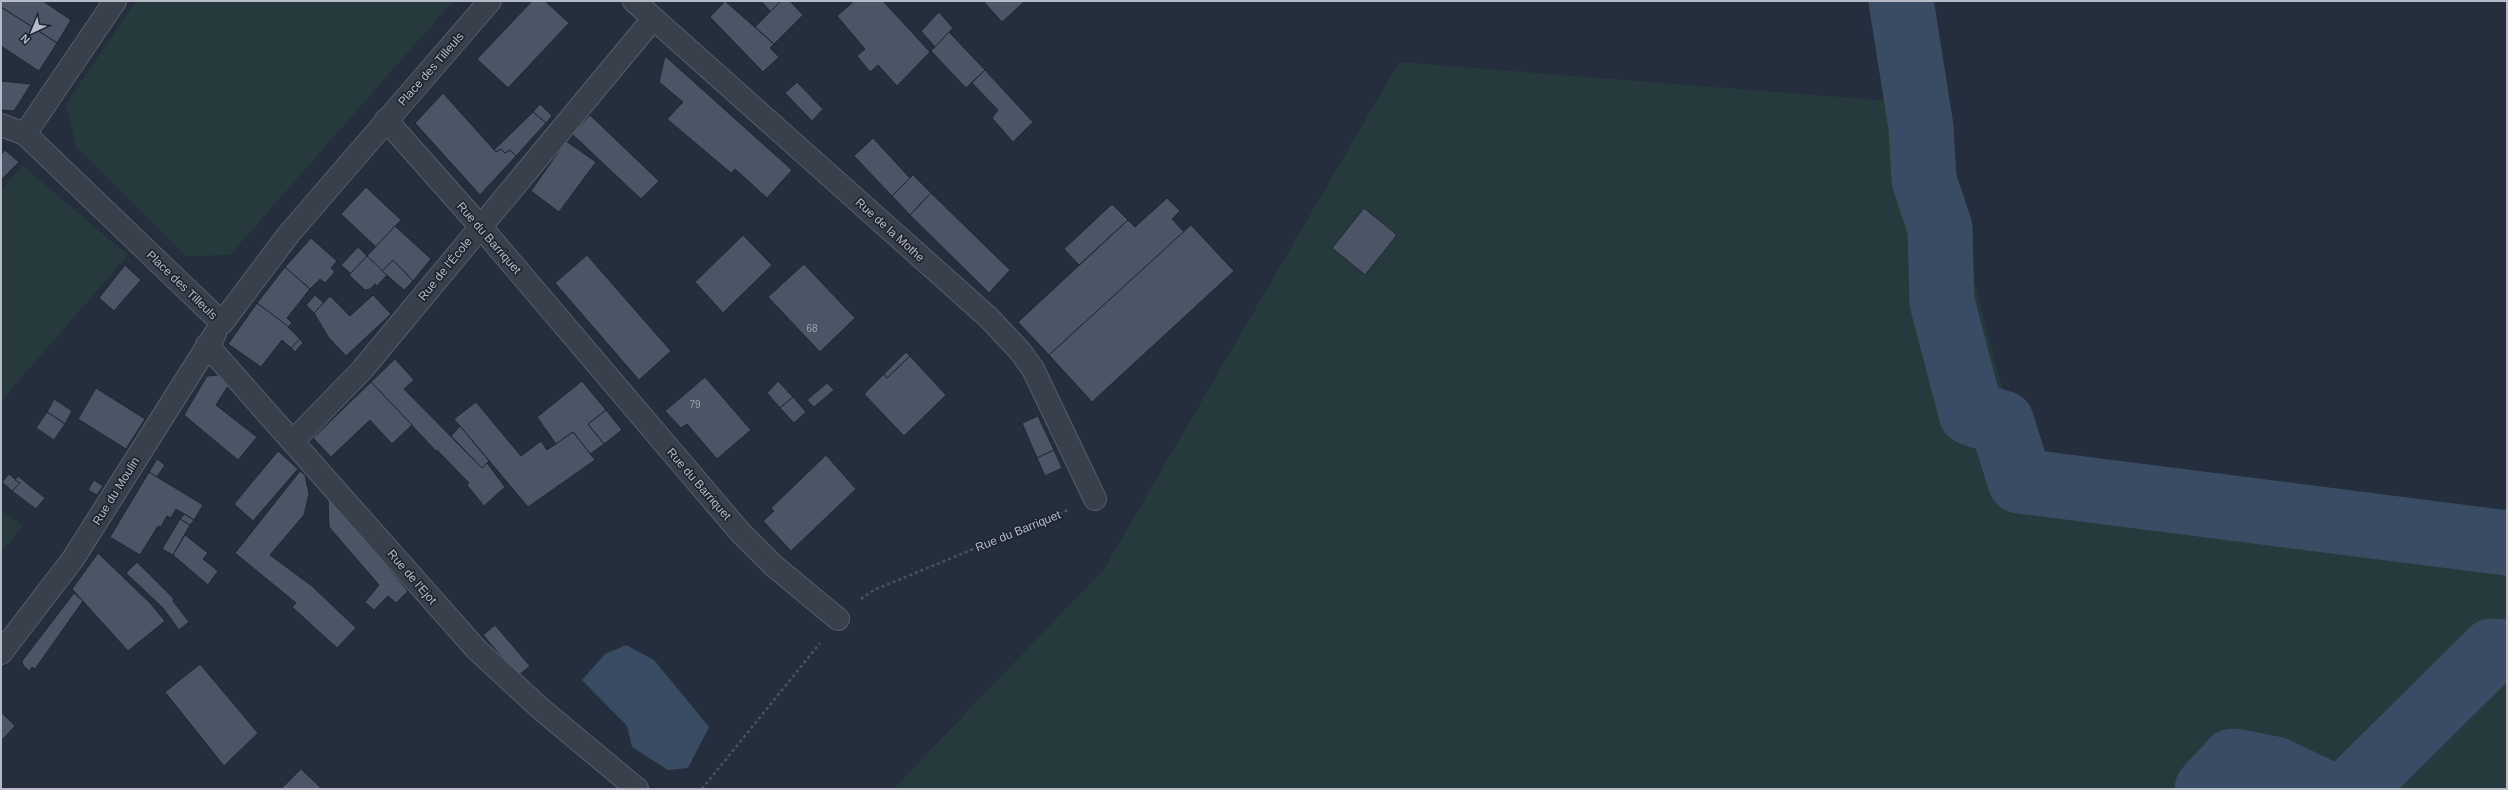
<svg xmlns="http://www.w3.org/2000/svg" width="2508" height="790" font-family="Helvetica,sans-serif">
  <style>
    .green { fill: #263a3d }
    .water { fill: #3a4c64 }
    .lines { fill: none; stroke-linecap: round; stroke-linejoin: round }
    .river { stroke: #3a4c64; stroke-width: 65 }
    .building { fill: #4b5565; stroke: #1f2733 }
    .minor-casing { stroke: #565e6a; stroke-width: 24 }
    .path { stroke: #44575a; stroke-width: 2.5; stroke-dasharray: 3 3; stroke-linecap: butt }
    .minor { stroke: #38404c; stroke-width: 22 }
    .labels { text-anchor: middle; stroke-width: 3.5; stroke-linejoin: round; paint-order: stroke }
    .number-label { font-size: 10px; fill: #9aa2ae }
    .street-label { font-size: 12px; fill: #b4bbc7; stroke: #1d2531 }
  </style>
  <rect width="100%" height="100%" fill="#242e3c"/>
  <!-- green -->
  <g class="green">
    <polygon points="136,1 453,1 230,255 185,256 76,147 66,104"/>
    <polygon points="1399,62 1929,104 2025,478 2507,540 2507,789 893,789 1104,569"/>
    <polygon points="23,166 128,255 1,401 1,190"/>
    <polygon points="1,511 23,526 1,553"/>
  </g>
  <!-- water -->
  <polygon class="water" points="626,645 654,660 709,727 688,768 668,770 632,747 627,726 582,680 605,654"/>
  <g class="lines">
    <!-- river -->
    <g class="river">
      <polyline points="1901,1 1921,127 1924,180 1940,228 1942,302 1971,413 2002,423 2020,481 2507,543"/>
      <polyline points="2207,789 2233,761 2275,769 2317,789"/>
      <polyline points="2353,789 2492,651 2507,652"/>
    </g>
  </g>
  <!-- building -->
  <g class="building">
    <polygon points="1,1 43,1 71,20 57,43 1,7"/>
    <polygon points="532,1 545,1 569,23 508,88 477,59"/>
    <polygon points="725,1 774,44 770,48 779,57 763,72 710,17"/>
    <polygon points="761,1 781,1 771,12"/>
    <polygon points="781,1 790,1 803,15 774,44 755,27"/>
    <polygon points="854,1 883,1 930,52 897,86 878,65 870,72 857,56 865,49 837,16"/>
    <polygon points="983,1 1025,1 1002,22"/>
    <polygon points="1,7 57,43 39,71 1,46"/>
    <polygon points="939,12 953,28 935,47 921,31"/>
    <polygon points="949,32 985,70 966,88 931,51"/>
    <polygon points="665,56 792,170 767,198 735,169 731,173 667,119 683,102 659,82"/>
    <polygon points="985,70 1033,122 1013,142 992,118 998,110 972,83"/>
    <polygon points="1,81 31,84 14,111 1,110"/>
    <polygon points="797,82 823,109 812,121 785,93"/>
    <polygon points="443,93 496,152 501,149 505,153 510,150 516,156 480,195 415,123"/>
    <polygon points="540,104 552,116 546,123 533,112"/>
    <polygon points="533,112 546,123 516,156 510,150 505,153 501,149 496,152 494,150"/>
    <polygon points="590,115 659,181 641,199 572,134"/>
    <polygon points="873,138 910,178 892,196 854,156"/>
    <polygon points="566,141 596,162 559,212 531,191"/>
    <polygon points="5,150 19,162 1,180 1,155"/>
    <polygon points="913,175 931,193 910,215 892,196"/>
    <polygon points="366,187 401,220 376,247 341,214"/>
    <polygon points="931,193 1010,270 989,293 910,215"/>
    <polygon points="1167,198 1180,211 1172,219 1184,232 1049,355 1018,322 1128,220 1135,227"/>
    <polygon points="1112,204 1128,220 1079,265 1064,249"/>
    <polygon points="1364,208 1397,235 1365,275 1332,248"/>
    <polygon points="1191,225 1234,271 1092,402 1049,355"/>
    <polygon points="395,226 431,259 413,281 393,260 382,271 367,256"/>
    <polygon points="743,235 772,265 723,313 695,282"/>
    <polygon points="311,238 337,261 331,268 335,272 325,283 320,279 310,289 285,267"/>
    <polygon points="358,247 367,256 351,274 341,265"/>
    <polygon points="587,255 671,351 639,380 555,283"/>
    <polygon points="367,256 387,275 377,286 375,284 370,289 365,290 349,275"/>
    <polygon points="393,260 413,281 404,290 382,271"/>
    <polygon points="804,264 855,318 820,352 768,297"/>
    <polygon points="125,265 141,280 114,311 99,298"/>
    <polygon points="285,267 310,289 287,318 292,323 288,327 257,303"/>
    <polygon points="315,295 324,303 314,313 306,305"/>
    <polygon points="373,295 391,314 346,356 329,338 314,313 330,296 350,316"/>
    <polygon points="257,303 285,324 300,339 291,348 282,340 261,367 228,344"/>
    <polygon points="300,339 303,343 295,352 291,348"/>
    <polygon points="906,352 910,356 887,378 884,374"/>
    <polygon points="910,356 946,395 904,436 864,394 884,374 887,378"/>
    <polygon points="395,359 414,380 404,389 482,468 487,463 505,487 484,506 467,485 469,483 437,450 436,451 371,382"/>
    <polygon points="219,375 228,386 216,405 257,437 238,460 184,415 207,376"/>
    <polygon points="705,377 751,430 717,459 687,424 681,428 665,411"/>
    <polygon points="582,381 606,410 588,424 604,444 590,454 573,432 556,444 537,417"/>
    <polygon points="778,381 793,397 780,408 767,393"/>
    <polygon points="371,382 412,425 392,444 370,420 331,457 313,438"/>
    <polygon points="827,383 834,390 814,407 807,400"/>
    <polygon points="96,388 145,419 126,449 78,419"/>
    <polygon points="793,397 806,412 794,423 780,408"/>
    <polygon points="54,399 72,411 65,424 47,412"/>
    <polygon points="476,402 521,456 541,441 547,450 573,432 595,460 528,507 454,419"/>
    <polygon points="606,410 622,430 604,444 588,424"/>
    <polygon points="47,412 65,424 54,440 36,428"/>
    <polygon points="1038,416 1054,450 1037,458 1022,423"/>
    <polygon points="460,426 489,461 482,468 451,436"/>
    <polygon points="1054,450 1062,468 1045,476 1037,458"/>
    <polygon points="278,451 298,469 253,521 234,504"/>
    <polygon points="826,455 856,489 791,551 763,521 774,511 771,508"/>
    <polygon points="157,459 165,465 157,477 149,472"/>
    <polygon points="300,471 305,475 309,494 304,515 270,555 312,586 356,628 337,648 292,607 296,603 235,553"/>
    <polygon points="149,472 203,505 194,520 176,509 171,518 167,516 161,527 158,526 140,555 110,537"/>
    <polygon points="9,474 20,483 12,491 2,482"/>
    <polygon points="18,476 45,498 36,509 12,491 20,483 15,480"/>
    <polygon points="94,480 103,486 97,495 88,490"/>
    <polygon points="328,499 331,499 408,591 396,603 388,596 374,610 365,602 379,585 329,527"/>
    <polygon points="184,514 194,520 190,525 180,519"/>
    <polygon points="180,519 190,525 173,555 162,549"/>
    <polygon points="185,535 208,553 203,559 218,571 208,585 173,555"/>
    <polygon points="98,553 150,603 165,621 128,651 72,589"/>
    <polygon points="137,562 174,599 173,601 189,622 179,630 163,608 126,573"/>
    <polygon points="74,593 83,601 35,669 32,667 29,671 23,665 22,661"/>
    <polygon points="495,625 530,666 518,676 483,635"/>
    <polygon points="200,664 258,733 224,766 165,692"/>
    <polygon points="1,712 15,726 1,741"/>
    <polygon points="301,769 322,789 281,789"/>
  </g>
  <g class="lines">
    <!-- minor casing -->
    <g class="minor-casing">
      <g id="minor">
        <polyline points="115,1 25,134 222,323 288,235 490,1"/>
        <polyline points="634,1 988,317 1020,351 1033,369 1095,499"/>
        <polyline points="386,120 480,226 740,532 774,566 838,619"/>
        <polyline points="1,125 25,134"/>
        <polyline points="207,345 477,650 541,709 637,789"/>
        <polyline points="293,441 362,370 653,19"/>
        <polyline points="1,653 73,559 215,334"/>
      </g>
    </g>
    <!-- path -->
    <g class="path">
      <polyline points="861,599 874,590 1068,510"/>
      <polyline points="702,789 820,643"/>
    </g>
    <!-- minor -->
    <use href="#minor" class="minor"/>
  </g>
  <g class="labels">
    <!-- number labels -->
    <g class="number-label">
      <text x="812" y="332">68</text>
      <text x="695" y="408">79</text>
    </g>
    <!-- street labels -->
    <g class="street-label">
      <text transform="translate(431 69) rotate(-49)" y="4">Place des Tilleuls</text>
      <text transform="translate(890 230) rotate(42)" y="4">Rue de la Mothe</text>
      <text transform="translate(489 238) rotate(49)" y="4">Rue du Barriquet</text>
      <text transform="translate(445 269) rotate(-51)" y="4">Rue de l'École</text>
      <text transform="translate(182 285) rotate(44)" y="4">Place des Tilleuls</text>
      <text transform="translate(699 484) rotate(49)" y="4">Rue du Barriquet</text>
      <text transform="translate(116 491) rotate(-58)" y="4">Rue du Moulin</text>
      <text transform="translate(1018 531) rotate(-22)" y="4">Rue du Barriquet</text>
      <text transform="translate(412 577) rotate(49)" y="4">Rue de l'Ejot</text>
    </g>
  </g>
  <!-- border -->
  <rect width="2508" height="790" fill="none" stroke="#b4bbc7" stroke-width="4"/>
  <!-- north arrow -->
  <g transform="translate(32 32) rotate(224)" stroke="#1d2531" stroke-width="3" paint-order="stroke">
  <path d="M0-3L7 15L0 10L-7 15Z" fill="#b4bbc7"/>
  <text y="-6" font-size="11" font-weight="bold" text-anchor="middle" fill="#b4bbc7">N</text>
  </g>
</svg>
